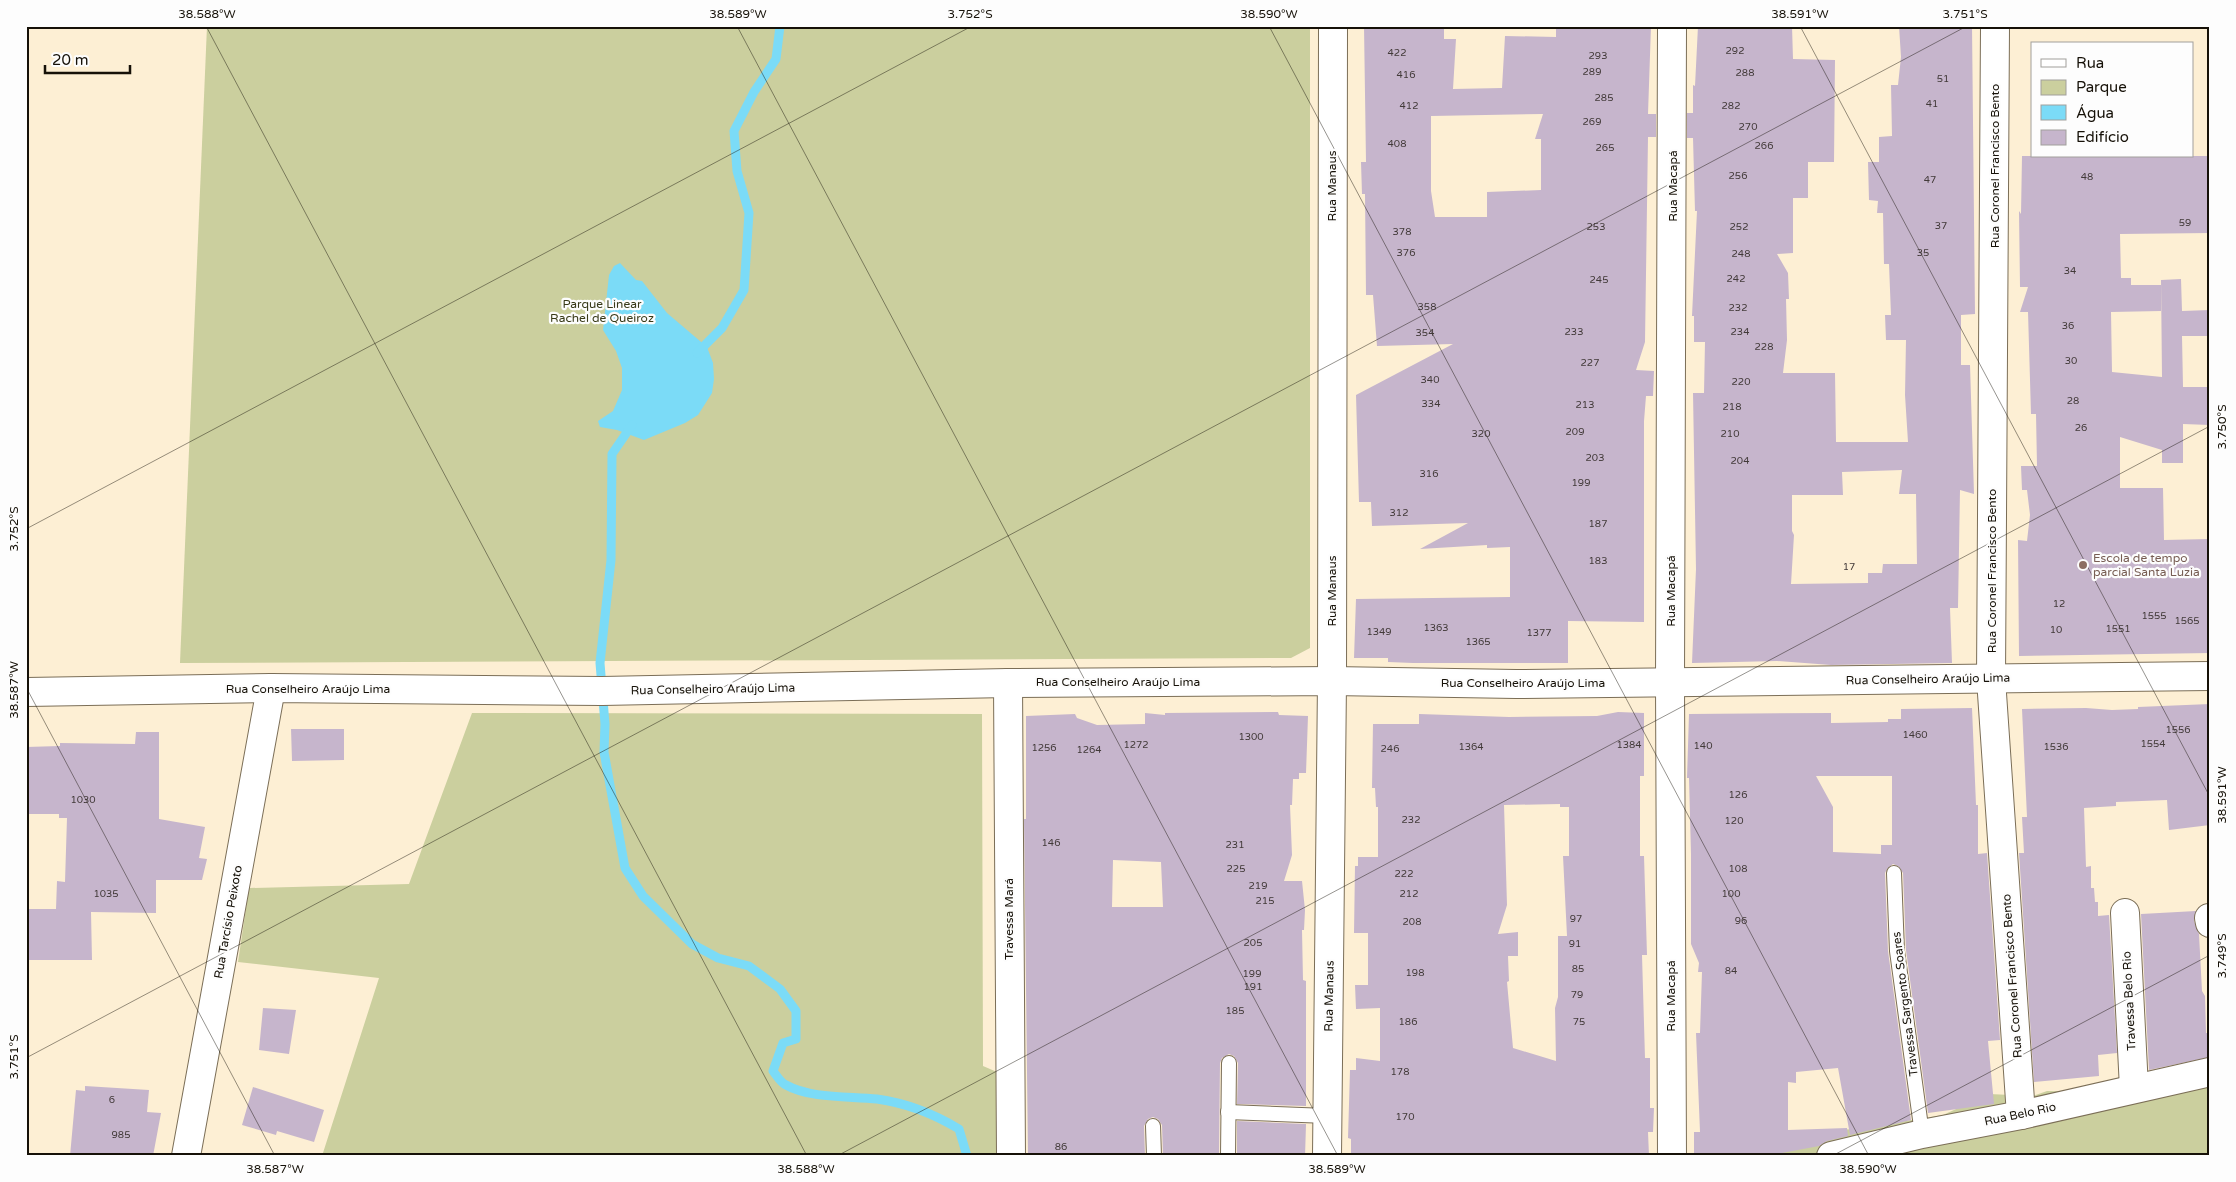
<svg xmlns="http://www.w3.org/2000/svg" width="2236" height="1182" font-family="'Varela Round',sans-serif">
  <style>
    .green { fill: #cbcf9e }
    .water { fill: #7bdbf7 }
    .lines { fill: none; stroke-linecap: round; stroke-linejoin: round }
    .stream { stroke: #7bdbf7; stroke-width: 9 }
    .building { fill: #c6b5cc; fill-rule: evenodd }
    .lane-casing { stroke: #7b6e57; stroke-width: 16 }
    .street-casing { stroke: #7b6e57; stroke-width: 30 }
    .lane { stroke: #fff; stroke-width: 14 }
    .street { stroke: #fff; stroke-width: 28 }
    .ticks { fill: none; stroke: #161108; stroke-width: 1; stroke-opacity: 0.45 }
    .education-dot { fill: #8d6e63; stroke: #fdfdfd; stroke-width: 2 }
    .labels { text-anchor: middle; stroke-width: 4.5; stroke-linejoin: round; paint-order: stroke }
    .number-label { font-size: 10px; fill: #423a39 }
    .street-label { font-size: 12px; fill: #161108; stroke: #fdfdfd }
    .park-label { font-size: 12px; fill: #383a18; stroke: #fdfdfd }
    .education-label { font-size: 12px; fill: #785e54; stroke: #fdfdfd; text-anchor: start }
    .neatline { fill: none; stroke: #161108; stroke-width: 2 }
    .ticks-label { font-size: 12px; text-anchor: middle; fill: #161108 }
  </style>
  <rect width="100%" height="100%" fill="#fdefd4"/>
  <!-- green -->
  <g class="green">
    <polygon points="207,26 1310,26 1310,648 1291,658 180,663"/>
    <polygon points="472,713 982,714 983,1066 997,1072 997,1156 322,1156 379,978 238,962 249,888 409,884"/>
    <polygon points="2210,1063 2210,1156 1733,1156 1801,1132 1855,1129 1943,1115 1989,1094 2033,1096 2047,1091 2112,1092"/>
  </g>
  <!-- water -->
  <polygon class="water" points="620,263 636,280 642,281 667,313 707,347 713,363 714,379 712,393 698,415 685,423 644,440 617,430 600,427 598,421 613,411 622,390 622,368 616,351 603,330 609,275 614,266"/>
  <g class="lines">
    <!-- stream -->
    <g class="stream">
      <polyline points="697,353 722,328 744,290 749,213 737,171 734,131 754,92 776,59 780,26"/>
      <path d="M632,425L612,454L611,560L600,663L605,724L604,752L625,868L643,896L692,944L718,958L749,966L780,989L796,1011V1039L783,1043L773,1071C777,1076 781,1083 786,1085C811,1099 850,1096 877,1099C906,1103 934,1114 959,1129L967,1156"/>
    </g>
  </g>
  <!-- building -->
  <g class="building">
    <path d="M1364,26H1444V39H1456L1453,89L1502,88L1505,36L1556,37V26H1651L1648,114H1656V137H1648L1645,342L1636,370L1654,371L1653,396H1646L1644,421V622L1568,621V663H1413L1388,662V658H1354L1356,599L1510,597V547L1487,548V545L1420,549L1468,523L1372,526L1371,502H1359L1356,395L1453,344L1377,346L1373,295H1366L1365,194H1362L1361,162H1366ZM1543,114L1535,139H1541V190L1487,192V217H1435L1431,191V116Z"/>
    <path d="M1698,26H1792L1793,59L1835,60L1834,162H1808V198H1793V253L1777,254L1788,273L1789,299H1786L1787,340L1783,373H1835L1836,442H1908L1905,395L1906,340H1886L1885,315H1891L1889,264H1884L1883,213H1877L1878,201L1869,200L1868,162H1879V137L1892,136L1891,85H1898L1901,57L1899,26H1972L1975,314L1961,315V365H1970L1974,494L1960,490L1958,608H1950L1952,663L1831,665L1777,661L1692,663L1696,569L1693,393H1704L1705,342H1694V316H1692L1697,211H1695L1693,138H1687V113H1693V85L1695,86ZM1902,470L1899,494H1916L1917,564H1883L1882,573H1868V583L1791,584L1794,535L1792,531V495H1843L1842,472Z"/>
    <polygon points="2022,156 2210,156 2210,233 2120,234 2121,278 2131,278 2131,285 2161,285 2161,311 2111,312 2112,372 2162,377 2161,280 2181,279 2182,311 2210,310 2210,336 2182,336 2183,387 2210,387 2210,425 2183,424 2183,463 2162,463 2162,450 2120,437 2120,488 2163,488 2164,540 2210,539 2210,653 2019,656 2018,540 2027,541 2030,515 2027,490 2022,490 2021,466 2037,466 2036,414 2031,414 2028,312 2020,312 2028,287 2020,287 2019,211 2021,214"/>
    <polygon points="2210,704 2210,825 2169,830 2167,800 2116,802 2116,806 2084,808 2086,867 2091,866 2091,888 2094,888 2095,902 2098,902 2098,916 2109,915 2117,1053 2098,1055 2099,1076 2034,1082 2019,853 2024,853 2022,817 2027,817 2022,709 2086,708 2112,710 2138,709 2138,707"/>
    <path d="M1972,708L1976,805H1978V854L1987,853L2000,1040L1988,1041L1994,1104L1928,1113L1906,950L1903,873L1898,866L1893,864L1887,869L1885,873L1888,951L1911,1120L1850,1135L1838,1068L1796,1072V1083L1788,1082V1130L1847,1128L1848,1136L1827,1141L1819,1146L1766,1156H1694V1132H1700L1696,1033H1700L1702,972H1698L1699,963L1691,944V854L1689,778H1687L1689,714L1831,713V723L1888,722V719H1901V709ZM1816,776H1892V845H1881V854L1833,852V807Z"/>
    <path d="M1278,712L1279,715L1308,716L1306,773H1299V779H1293L1292,805H1290L1292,855L1284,881H1302L1305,910L1304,930H1302L1303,980L1306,981V1106L1237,1104L1238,1063L1234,1056L1229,1054L1222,1058L1220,1063L1219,1156H1163L1162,1125L1158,1119L1153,1117L1148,1119L1144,1126L1145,1156H1028L1024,819H1026V716L1075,714L1077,718L1097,725L1145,724V713L1165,715V713ZM1113,860L1161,862L1163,907H1112Z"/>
    <path d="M1618,712L1644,713V776H1640V856H1644L1647,955H1642L1645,1058H1650V1108H1654L1653,1132H1648L1649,1156H1351V1139L1348,1138L1350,1070H1356V1058L1380,1061V1008L1356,1009L1355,985H1368V933H1354L1355,866H1358V857H1378V807H1376L1375,788H1372L1373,724H1419V714L1509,717L1597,716ZM1560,804V807H1569V856H1563L1567,936H1558V997L1555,1008L1556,1061L1513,1048L1507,982L1509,981L1508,956H1518V932L1498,934L1507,905L1504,805Z"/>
    <polygon points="291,729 344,729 344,760 292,761"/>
    <polygon points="136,732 159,732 159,819 205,827 199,858 207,859 202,880 156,880 156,913 91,912 92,960 26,960 26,909 56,909 57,881 65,882 67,818 59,818 59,814 26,814 26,747 60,746 60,743 135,744"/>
    <polygon points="2196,911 2194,921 2199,934 2202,991 2205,996 2206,1033 2210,1033 2210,1057 2149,1070 2141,914"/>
    <polygon points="263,1008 296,1010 289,1054 259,1050"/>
    <polygon points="85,1086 149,1090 147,1112 161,1113 153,1156 70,1156 76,1090 85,1091"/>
    <polygon points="253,1087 324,1110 314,1142 277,1131 276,1135 242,1125"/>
    <polygon points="1237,1121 1306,1124 1305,1156 1237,1156"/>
  </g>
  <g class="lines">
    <!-- lane casing -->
    <g class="lane-casing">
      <g id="lane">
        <polyline points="1894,873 1897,951 1922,1134"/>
        <polyline points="1228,1112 1327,1116"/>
        <polyline points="1153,1126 1154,1156"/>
        <polyline points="1228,1156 1229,1063"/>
      </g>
    </g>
    <!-- street casing -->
    <g class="street-casing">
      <g id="street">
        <polyline points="1995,26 1991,679 2021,1115"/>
        <polyline points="1008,683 1011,1156"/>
        <polyline points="26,692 271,688 602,691 1008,683 1332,681 1516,684 2210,676"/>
        <polyline points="2125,913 2134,1088"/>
        <polyline points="2209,918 2210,923"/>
        <polyline points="186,1156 271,688"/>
        <polyline points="1327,1156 1332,681 1333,26"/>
        <polyline points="1672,1156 1670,683 1672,26"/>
        <polyline points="1831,1156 1922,1134 2021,1115 2210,1072"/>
      </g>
    </g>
    <!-- lane -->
    <use href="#lane" class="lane"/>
    <!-- street -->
    <use href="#street" class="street"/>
  </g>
  <!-- ticks -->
  <path class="ticks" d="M206,26L807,1156M737,26L1338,1156M1269,26L1869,1156M1800,26L2210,797M26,529L972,26M26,687L275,1156M26,1058L1967,26M837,1156L2210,426M1832,1156L2210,955"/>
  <!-- markers -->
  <circle class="education-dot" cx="2083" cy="565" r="5"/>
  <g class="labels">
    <!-- number labels -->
    <g class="number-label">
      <text x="1735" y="54">292</text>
      <text x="1397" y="56">422</text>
      <text x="1598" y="59">293</text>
      <text x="1592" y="75">289</text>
      <text x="1745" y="76">288</text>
      <text x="1406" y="78">416</text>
      <text x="1943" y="82">51</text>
      <text x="1604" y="101">285</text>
      <text x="1932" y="107">41</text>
      <text x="1409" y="109">412</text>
      <text x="1731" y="109">282</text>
      <text x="1592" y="125">269</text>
      <text x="1748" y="130">270</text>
      <text x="1397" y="147">408</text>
      <text x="1764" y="149">266</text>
      <text x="1605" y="151">265</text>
      <text x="1738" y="179">256</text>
      <text x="2087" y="180">48</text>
      <text x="1930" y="183">47</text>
      <text x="2185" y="226">59</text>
      <text x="1941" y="229">37</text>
      <text x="1596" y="230">253</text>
      <text x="1739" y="230">252</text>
      <text x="1402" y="235">378</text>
      <text x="1406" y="256">376</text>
      <text x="1923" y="256">35</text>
      <text x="1741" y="257">248</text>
      <text x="2070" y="274">34</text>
      <text x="1736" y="282">242</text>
      <text x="1599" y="283">245</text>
      <text x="1427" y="310">358</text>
      <text x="1738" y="311">232</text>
      <text x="2068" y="329">36</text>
      <text x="1574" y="335">233</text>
      <text x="1740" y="335">234</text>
      <text x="1425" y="336">354</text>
      <text x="1764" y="350">228</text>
      <text x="2071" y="364">30</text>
      <text x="1590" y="366">227</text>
      <text x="1430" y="383">340</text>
      <text x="1741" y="385">220</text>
      <text x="2073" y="404">28</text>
      <text x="1431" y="407">334</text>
      <text x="1585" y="408">213</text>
      <text x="1732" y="410">218</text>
      <text x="2081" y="431">26</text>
      <text x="1575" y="435">209</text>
      <text x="1481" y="437">320</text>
      <text x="1730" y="437">210</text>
      <text x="1595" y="461">203</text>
      <text x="1740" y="464">204</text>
      <text x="1429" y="477">316</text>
      <text x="1581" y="486">199</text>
      <text x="1399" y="516">312</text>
      <text x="1598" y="527">187</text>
      <text x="1598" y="564">183</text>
      <text x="1849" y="570">17</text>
      <text x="2059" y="607">12</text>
      <text x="2154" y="619">1555</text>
      <text x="2187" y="624">1565</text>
      <text x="1436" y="631">1363</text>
      <text x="2118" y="632">1551</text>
      <text x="2056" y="633">10</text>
      <text x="1379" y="635">1349</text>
      <text x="1539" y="636">1377</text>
      <text x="1478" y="645">1365</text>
      <text x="2178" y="733">1556</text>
      <text x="1915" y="738">1460</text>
      <text x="1251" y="740">1300</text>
      <text x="2153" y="747">1554</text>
      <text x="1136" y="748">1272</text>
      <text x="1629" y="748">1384</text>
      <text x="1703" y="749">140</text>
      <text x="1471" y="750">1364</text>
      <text x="2056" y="750">1536</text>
      <text x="1044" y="751">1256</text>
      <text x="1390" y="752">246</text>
      <text x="1089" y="753">1264</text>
      <text x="1738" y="798">126</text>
      <text x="83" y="803">1030</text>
      <text x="1411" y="823">232</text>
      <text x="1734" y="824">120</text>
      <text x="1051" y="846">146</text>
      <text x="1235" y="848">231</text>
      <text x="1236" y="872">225</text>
      <text x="1738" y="872">108</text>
      <text x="1404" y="877">222</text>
      <text x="1258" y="889">219</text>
      <text x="106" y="897">1035</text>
      <text x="1409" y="897">212</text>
      <text x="1731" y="897">100</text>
      <text x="1265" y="904">215</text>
      <text x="1576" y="922">97</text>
      <text x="1741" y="924">96</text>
      <text x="1412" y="925">208</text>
      <text x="1253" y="946">205</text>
      <text x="1575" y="947">91</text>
      <text x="1578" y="972">85</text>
      <text x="1731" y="974">84</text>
      <text x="1415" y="976">198</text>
      <text x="1252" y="977">199</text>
      <text x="1253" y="990">191</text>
      <text x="1577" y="998">79</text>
      <text x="1235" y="1014">185</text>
      <text x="1408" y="1025">186</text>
      <text x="1579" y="1025">75</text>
      <text x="1400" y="1075">178</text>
      <text x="112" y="1103">6</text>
      <text x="1405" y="1120">170</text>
      <text x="121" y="1138">985</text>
      <text x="1061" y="1150">86</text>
    </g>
    <!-- street labels -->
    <g class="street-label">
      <text transform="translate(1995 166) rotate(-90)" y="4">Rua Coronel Francisco Bento</text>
      <text transform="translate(1332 186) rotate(-90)" y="4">Rua Manaus</text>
      <text transform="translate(1673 186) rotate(-90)" y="4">Rua Macapá</text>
      <text transform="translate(1992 571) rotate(-90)" y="4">Rua Coronel Francisco Bento</text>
      <text transform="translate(1332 591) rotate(-90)" y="4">Rua Manaus</text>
      <text transform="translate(1671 591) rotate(-90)" y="4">Rua Macapá</text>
      <text transform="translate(1928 679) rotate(-1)" y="4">Rua Conselheiro Araújo Lima</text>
      <text x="1118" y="686">Rua Conselheiro Araújo Lima</text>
      <text x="1523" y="687">Rua Conselheiro Araújo Lima</text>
      <text x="308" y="693">Rua Conselheiro Araújo Lima</text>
      <text transform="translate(713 689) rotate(-1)" y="4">Rua Conselheiro Araújo Lima</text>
      <text transform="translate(1009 919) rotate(-90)" y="4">Travessa Mará</text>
      <text transform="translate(228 922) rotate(-80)" y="4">Rua Tarcísio Peixoto</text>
      <text transform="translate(2012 976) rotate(-94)" y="4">Rua Coronel Francisco Bento</text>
      <text transform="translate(1329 996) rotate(-89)" y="4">Rua Manaus</text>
      <text transform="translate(1671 996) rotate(-90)" y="4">Rua Macapá</text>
      <text transform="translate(2129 1001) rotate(-93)" y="4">Travessa Belo Rio</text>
      <text transform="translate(1905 1004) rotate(-97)" y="4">Travessa Sargento Soares</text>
      <text transform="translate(2020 1114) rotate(-12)" y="4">Rua Belo Rio</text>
    </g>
    <!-- park labels -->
    <g class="park-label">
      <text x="602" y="308">Parque Linear<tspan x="602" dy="14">Rachel de Queiroz</tspan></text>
    </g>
    <!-- education labels -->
    <g class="education-label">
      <text x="2093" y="562">Escola de tempo<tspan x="2093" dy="14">parcial Santa Luzia</tspan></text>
    </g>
  </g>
  <!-- border -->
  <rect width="2236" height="1182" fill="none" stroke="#fdfdfd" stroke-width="55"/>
  <!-- legend -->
  <rect x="2031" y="42" width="162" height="115" fill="#fdfdfd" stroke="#a19f9b"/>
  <rect x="2041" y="59" width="25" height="8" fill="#ffffff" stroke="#a19f9b"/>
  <text x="2076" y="68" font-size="15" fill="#161108">Rua</text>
  <rect x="2041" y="80" width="25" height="15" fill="#cbcf9e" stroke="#a19f9b"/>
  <text x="2076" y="92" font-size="15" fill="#161108">Parque</text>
  <rect x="2041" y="105" width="25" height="15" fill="#7bdbf7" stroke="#a19f9b"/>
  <text x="2076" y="118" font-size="15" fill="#161108">Água</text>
  <rect x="2041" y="130" width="25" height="15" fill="#c6b5cc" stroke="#a19f9b"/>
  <text x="2076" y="142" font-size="15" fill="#161108">Edifício</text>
  <!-- scale -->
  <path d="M45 65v8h85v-8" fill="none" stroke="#161108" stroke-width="2.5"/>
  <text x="52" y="65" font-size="15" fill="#161108" stroke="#fdfdfd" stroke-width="4" paint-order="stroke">20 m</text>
  <rect x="28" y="28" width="2180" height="1126" class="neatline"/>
  <g class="ticks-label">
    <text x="207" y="18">38.588°W</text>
    <text x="738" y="18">38.589°W</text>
    <text x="970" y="18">3.752°S</text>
    <text x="1269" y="18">38.590°W</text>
    <text x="1800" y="18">38.591°W</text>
    <text x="1965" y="18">3.751°S</text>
    <text transform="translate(2222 427) rotate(-90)" y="4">3.750°S</text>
    <text transform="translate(14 529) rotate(-90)" y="4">3.752°S</text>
    <text transform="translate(14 690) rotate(-90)" y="4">38.587°W</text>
    <text transform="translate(2222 795) rotate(-90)" y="4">38.591°W</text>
    <text transform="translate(2222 956) rotate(-90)" y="4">3.749°S</text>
    <text transform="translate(14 1057) rotate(-90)" y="4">3.751°S</text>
    <text x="275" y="1173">38.587°W</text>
    <text x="806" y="1173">38.588°W</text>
    <text x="1337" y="1173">38.589°W</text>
    <text x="1868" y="1173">38.590°W</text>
  </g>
</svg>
